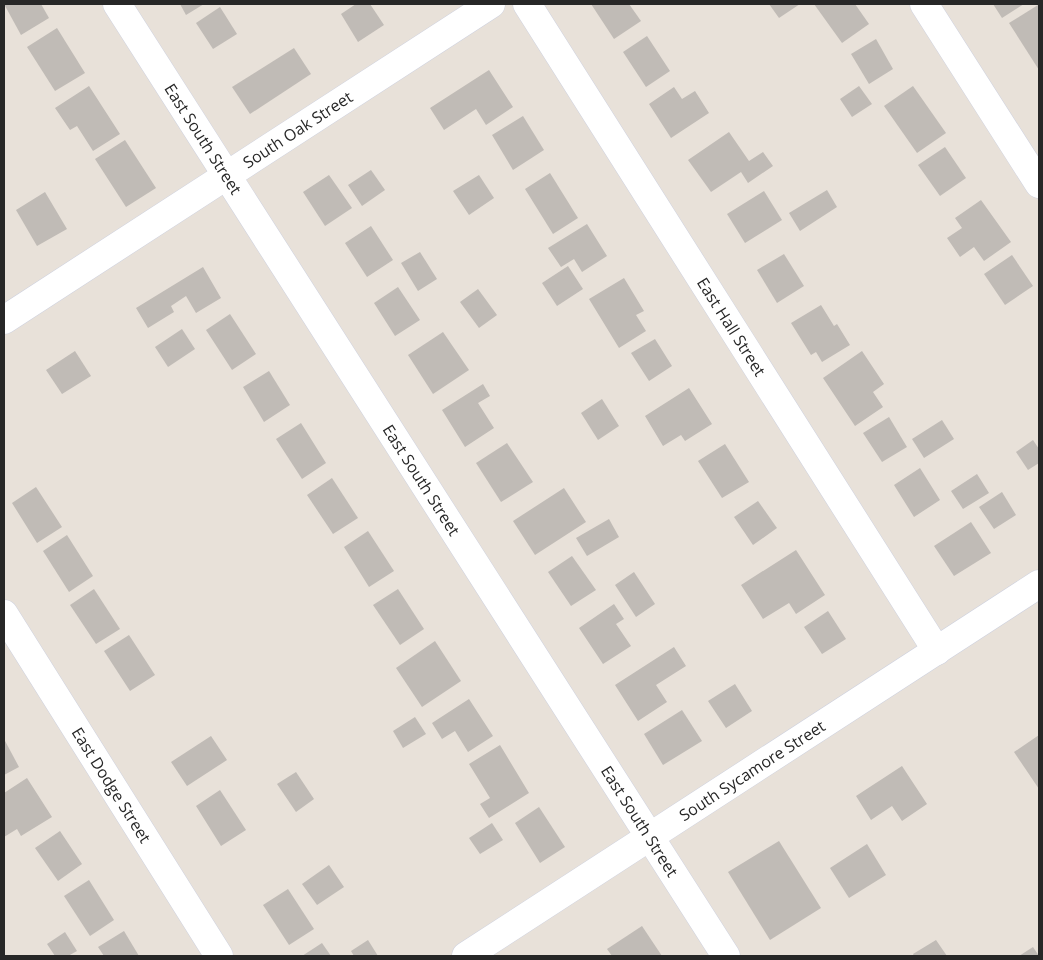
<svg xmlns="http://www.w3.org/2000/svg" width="1043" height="960" font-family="'Open Sans',sans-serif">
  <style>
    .building { fill: #c0bbb6 }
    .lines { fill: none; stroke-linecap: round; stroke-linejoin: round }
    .minor-casing { stroke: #cfd2df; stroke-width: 29 }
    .minor { stroke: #fff; stroke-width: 28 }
    .labels { text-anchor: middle; stroke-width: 4; stroke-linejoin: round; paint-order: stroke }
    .street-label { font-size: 16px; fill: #272727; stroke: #fff }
  </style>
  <rect width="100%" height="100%" fill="#e8e1d9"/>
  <!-- building -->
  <g class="building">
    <polygon points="4,4 41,4 49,18 21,35"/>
    <polygon points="180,4 204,4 186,15"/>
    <polygon points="356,4 370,4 384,25 358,42 341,14"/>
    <polygon points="591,4 629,4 641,21 614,39"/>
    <polygon points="769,4 800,4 779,18"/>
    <polygon points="814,4 855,4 869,24 842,43"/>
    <polygon points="993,4 1024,4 1002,18"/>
    <polygon points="1038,5 1039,7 1039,70 1009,23"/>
    <polygon points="220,7 237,34 213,49 196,23"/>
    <polygon points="57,28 85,73 55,91 27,47"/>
    <polygon points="647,36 670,71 646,87 623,52"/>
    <polygon points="876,39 893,69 869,84 851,54"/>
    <polygon points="294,48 311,74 250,114 232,87"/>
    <polygon points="489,70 513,107 486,125 476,109 444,130 430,108"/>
    <polygon points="89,86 120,134 93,151 77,126 70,130 55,108"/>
    <polygon points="859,86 872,104 852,117 840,99"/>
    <polygon points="913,86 946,133 917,153 884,106"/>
    <polygon points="674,87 682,99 695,91 709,113 671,138 649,104"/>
    <polygon points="523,116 544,150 513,170 492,135"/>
    <polygon points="729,132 749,161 763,152 773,166 748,183 741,172 711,192 688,160"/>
    <polygon points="125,140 156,188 126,207 95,159"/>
    <polygon points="945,147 966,178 940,196 918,165"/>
    <polygon points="371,170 385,190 362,206 348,185"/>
    <polygon points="550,173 578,218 553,234 525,189"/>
    <polygon points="329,175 352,208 325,226 303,192"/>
    <polygon points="479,175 494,198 469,215 453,191"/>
    <polygon points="827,190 837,207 800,231 789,213"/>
    <polygon points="764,191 782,220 745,243 727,214"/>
    <polygon points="45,192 67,229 37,246 16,210"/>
    <polygon points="981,200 1011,242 984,261 974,247 960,257 947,238 962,228 955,218"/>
    <polygon points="587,224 607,256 582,272 574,259 561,267 548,248"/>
    <polygon points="371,226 393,260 367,277 345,243"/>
    <polygon points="420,252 437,279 418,291 401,263"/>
    <polygon points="784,254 804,286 777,303 757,270"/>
    <polygon points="1012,255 1033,286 1005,305 984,274"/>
    <polygon points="568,266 583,289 557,306 542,283"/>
    <polygon points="203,267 221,298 196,313 186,296 171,306 174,312 148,328 136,308"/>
    <polygon points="624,278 644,311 636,315 646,331 619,348 589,299"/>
    <polygon points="398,287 420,320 395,336 374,303"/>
    <polygon points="478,289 497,315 479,328 460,302"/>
    <polygon points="821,305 834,326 837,324 850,345 822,362 816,352 811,355 791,323"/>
    <polygon points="230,314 256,354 232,370 206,330"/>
    <polygon points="182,329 195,349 168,367 155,347"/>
    <polygon points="443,332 469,370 433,394 408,355"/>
    <polygon points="655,339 672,366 649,381 631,353"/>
    <polygon points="75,351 91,376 62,394 46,370"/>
    <polygon points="862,351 884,384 873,392 883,407 855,426 823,378"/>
    <polygon points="269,371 290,405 264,422 243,387"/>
    <polygon points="483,384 490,396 478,403 494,428 465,447 442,410"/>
    <polygon points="689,388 712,424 685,441 681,435 663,446 645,416"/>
    <polygon points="602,399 619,426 598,440 581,413"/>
    <polygon points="889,417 907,447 882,462 863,433"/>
    <polygon points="942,420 954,439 924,458 912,439"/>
    <polygon points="301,423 326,463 302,479 276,439"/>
    <polygon points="1033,440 1039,449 1039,463 1028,470 1016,452"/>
    <polygon points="507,443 533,482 501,502 476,463"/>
    <polygon points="725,444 749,482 722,498 698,461"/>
    <polygon points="920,468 940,500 914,517 894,485"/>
    <polygon points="977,474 989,493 963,509 951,491"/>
    <polygon points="332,478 358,518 333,534 307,495"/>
    <polygon points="36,487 62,527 37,543 12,503"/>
    <polygon points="564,488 586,522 535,555 513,521"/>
    <polygon points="1002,492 1016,515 994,529 979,507"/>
    <polygon points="758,501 777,528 753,545 734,517"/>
    <polygon points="609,519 619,537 587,556 576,538"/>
    <polygon points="971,522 991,553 954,576 934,546"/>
    <polygon points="368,531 394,571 369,587 344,547"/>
    <polygon points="67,535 93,576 69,592 43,551"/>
    <polygon points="796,550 825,595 796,614 789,603 763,619 741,585"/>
    <polygon points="572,556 596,590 571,606 548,572"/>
    <polygon points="634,572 655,604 636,617 615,585"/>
    <polygon points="94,589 120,629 96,644 70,605"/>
    <polygon points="398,589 424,629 400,645 373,605"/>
    <polygon points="614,604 624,619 616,624 631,646 603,664 579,628"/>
    <polygon points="828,611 846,639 822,654 804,627"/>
    <polygon points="129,635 155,675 130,691 104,651"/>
    <polygon points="435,641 461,681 422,707 396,668"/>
    <polygon points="674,647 686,666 656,685 667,702 638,721 615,685"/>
    <polygon points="735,684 752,711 726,728 708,701"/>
    <polygon points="469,699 493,736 468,752 455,731 442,739 432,723"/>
    <polygon points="682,710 702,741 663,765 644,734"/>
    <polygon points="415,717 426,734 403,748 393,731"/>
    <polygon points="1039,735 1039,789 1014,752"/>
    <polygon points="211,736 227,760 187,786 171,762"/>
    <polygon points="4,739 19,767 4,775"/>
    <polygon points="500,745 529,793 489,818 480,804 490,798 469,764"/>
    <polygon points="902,766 927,804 902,821 892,806 871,820 856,796"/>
    <polygon points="296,772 314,799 296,812 277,784"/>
    <polygon points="27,778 52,817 21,836 17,829 4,837 4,793"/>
    <polygon points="220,790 246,830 221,846 196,806"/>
    <polygon points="539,807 565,847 540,863 515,823"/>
    <polygon points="492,823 503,840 480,854 469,838"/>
    <polygon points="60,831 82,864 58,881 35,848"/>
    <polygon points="779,841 821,908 770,940 728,872"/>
    <polygon points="867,844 886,875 849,898 830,868"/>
    <polygon points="329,865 344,887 317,905 302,884"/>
    <polygon points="89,880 114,920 90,936 64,896"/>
    <polygon points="288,889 314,929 289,945 263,905"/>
    <polygon points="642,926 662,956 612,956 607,949"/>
    <polygon points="124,931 139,956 104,956 98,947"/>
    <polygon points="65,932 77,951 68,956 55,956 47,944"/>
    <polygon points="368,940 378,956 354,956 351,951"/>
    <polygon points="936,940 947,956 914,956 913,954"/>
    <polygon points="322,943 331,956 302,956"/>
    <polygon points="1033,947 1039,956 1019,956"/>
  </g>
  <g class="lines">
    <!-- minor casing -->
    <g class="minor-casing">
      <g id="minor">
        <path id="s1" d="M117,4L726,956"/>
        <path id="s2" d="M527,4L937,651"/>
        <polyline points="924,4 1039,184"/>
        <path id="s3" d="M4,320L491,4"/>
        <path id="s4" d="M4,614L219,956"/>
        <path id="s5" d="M466,956L1039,584"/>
      </g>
    </g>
    <!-- minor -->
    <use href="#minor" class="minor"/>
  </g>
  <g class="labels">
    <!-- street labels -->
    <g class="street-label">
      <text dy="6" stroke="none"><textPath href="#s3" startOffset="350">South Oak Street</textPath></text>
      <text dy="6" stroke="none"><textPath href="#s1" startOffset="160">East South Street</textPath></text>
      <text dy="6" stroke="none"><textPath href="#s2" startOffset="382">East Hall Street</textPath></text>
      <text dy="6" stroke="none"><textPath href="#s1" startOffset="565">East South Street</textPath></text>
      <text dy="6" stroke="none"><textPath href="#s5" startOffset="341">South Sycamore Street</textPath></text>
      <text dy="6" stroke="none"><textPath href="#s4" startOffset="202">East Dodge Street</textPath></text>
      <text dy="6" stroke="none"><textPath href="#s1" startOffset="970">East South Street</textPath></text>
    </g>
  </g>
  <!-- border -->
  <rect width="1043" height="960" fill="none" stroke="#272727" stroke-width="10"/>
</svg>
